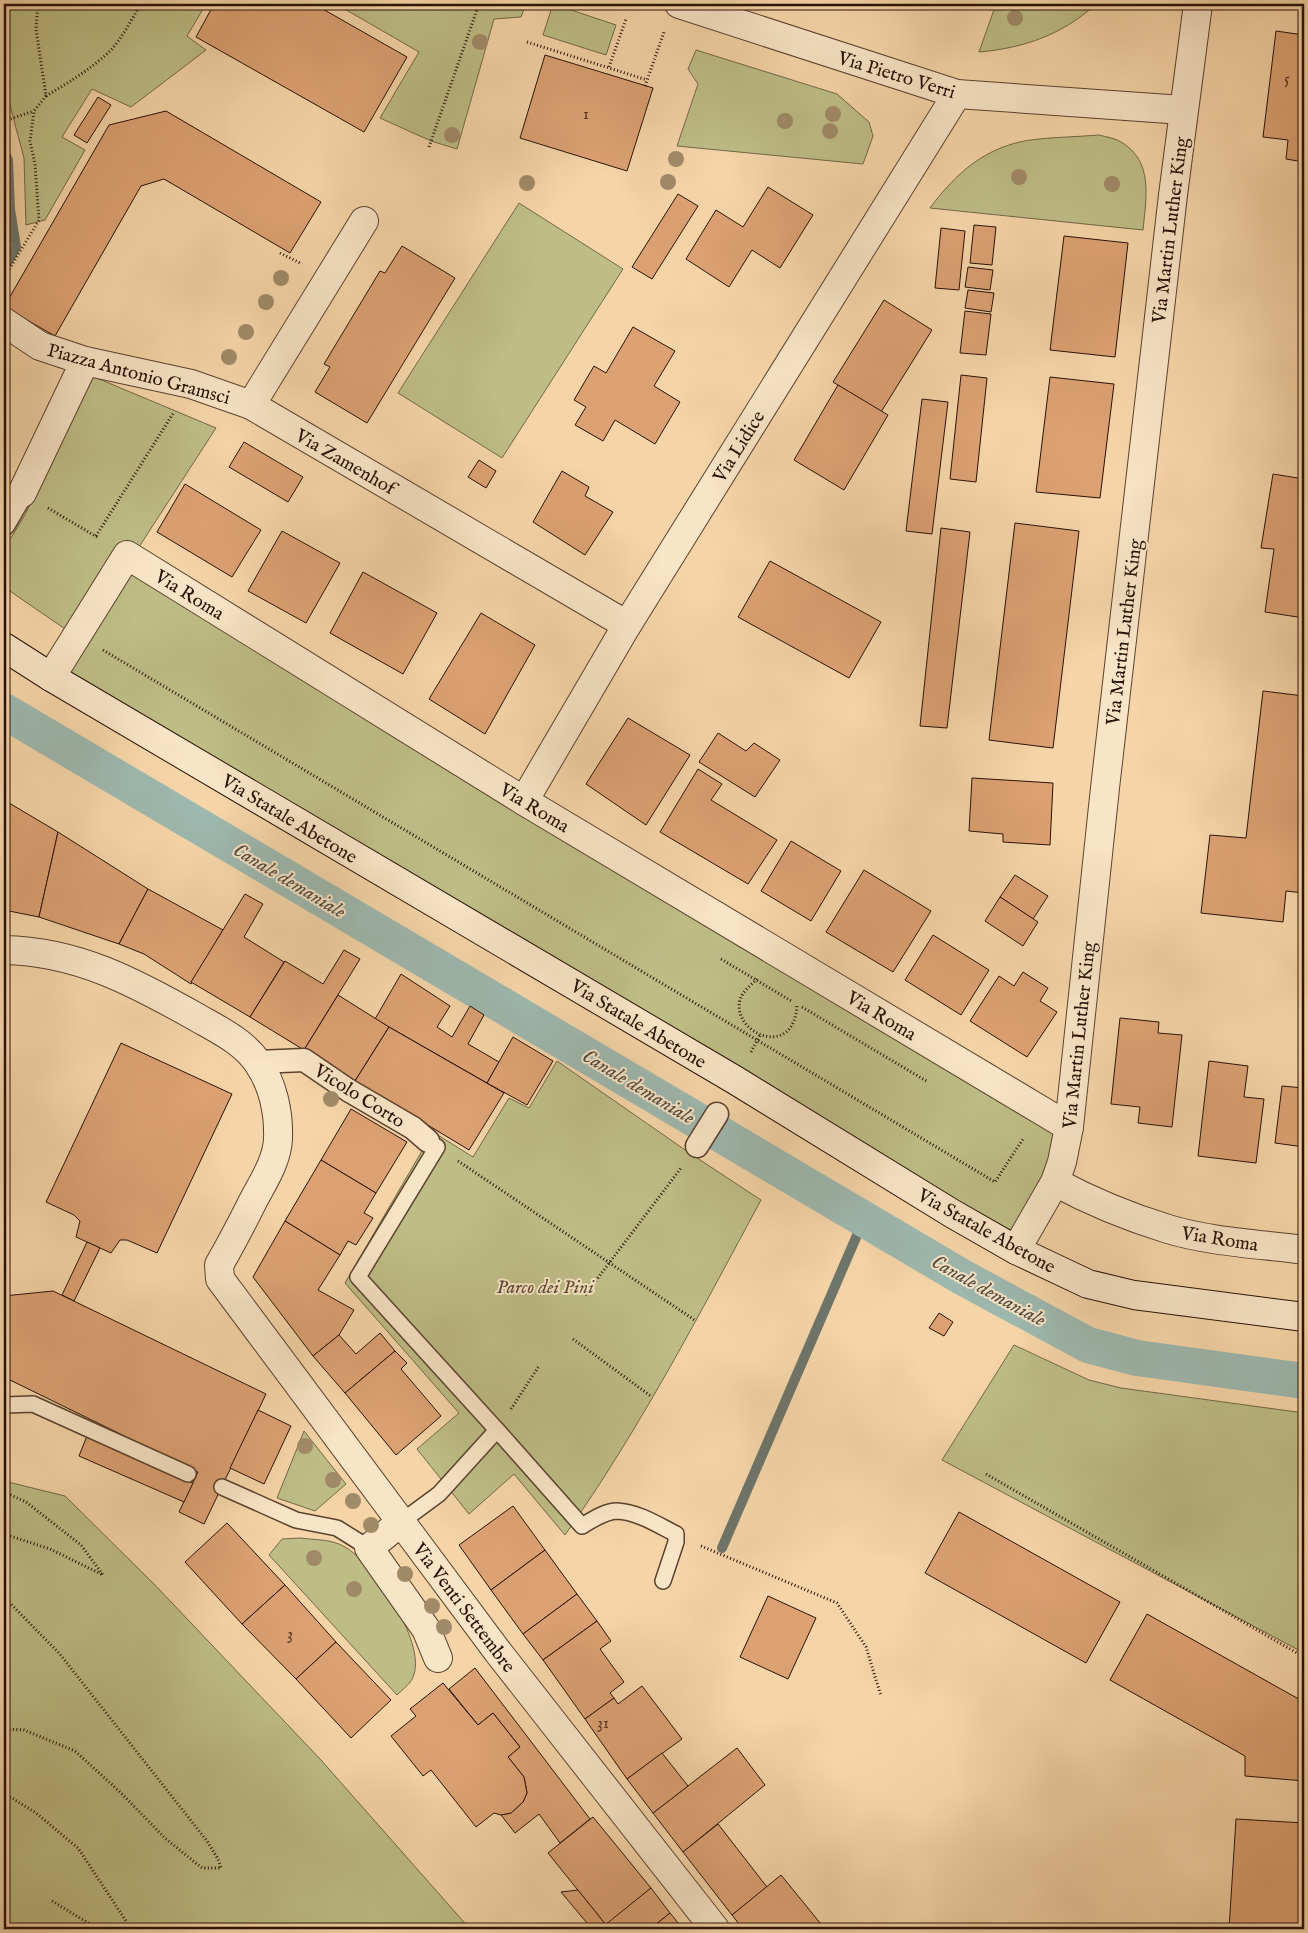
<svg xmlns="http://www.w3.org/2000/svg" width="1308" height="1933" font-family="'IM FELL English',serif">
  <style>
    .green { fill: #bebd86; stroke: #736746 }
    .lines { fill: none; stroke-linecap: round; stroke-linejoin: round }
    .stream { stroke: #6e756b; stroke-width: 10 }
    .canal { stroke: #9db8af; stroke-width: 36 }
    .building { fill: #dca173; stroke: #281106 }
    .service-casing { stroke: #5b422e; stroke-width: 18 }
    .pedestrian-casing { stroke: #5b422e; stroke-width: 25 }
    .minor-casing { stroke: #5b422e; stroke-width: 30 }
    .tertiary-casing { stroke: #5b422e; stroke-width: 30 }
    .secondary-casing { stroke: #281106; stroke-width: 30 }
    .path { stroke: #281106; stroke-width: 3; stroke-dasharray: 1 2.5; stroke-linecap: butt }
    .service { stroke: #f8e4c6; stroke-width: 15 }
    .pedestrian { stroke: #f8e4c6; stroke-width: 22 }
    .minor { stroke: #f8e4c6; stroke-width: 28 }
    .tertiary { stroke: #f8e4c6; stroke-width: 28 }
    .secondary { stroke: #f8e4c6; stroke-width: 28 }
    .tree { fill: #a18a68 }
    .labels { text-anchor: middle; stroke-width: 4; stroke-linejoin: round; paint-order: stroke }
    .number-label { font-size: 16px; fill: #553521 }
    .street-label { font-size: 19px; fill: #281106; stroke: #f8e4c6 }
    .park-label { font-size: 19px; font-style: italic; fill: #5c4d33; stroke: #f8e4c6 }
    .water-label { font-size: 20px; font-style: italic; fill: #514b41; stroke: #f8e4c6 }
  </style>
  <rect width="100%" height="100%" fill="#f5d5a8"/>
  <filter id="stains"><feTurbulence type="fractalNoise" baseFrequency=".004" numOctaves="4"/><feColorMatrix values="0 0 0 0 .2 0 0 0 0 .09 0 0 0 0 .02 0 0 0 .5 -.17"/></filter>
  <radialGradient id="worn" r=".72"><stop offset=".6" stop-color="#630" stop-opacity="0"/><stop offset="1" stop-color="#630" stop-opacity=".3"/></radialGradient>
  <!-- green -->
  <g class="green">
    <polygon points="6,4 206,4 187,36 206,50 131,107 92,89 62,137 85,150 45,220 26,225 24,158 9,102"/>
    <polygon points="336,4 526,4 521,17 494,19 457,149 431,141 380,118 419,52"/>
    <polygon points="553,4 616,25 606,55 543,35"/>
    <path d="M996,4H1096C1062,35 1024,48 979,52Z"/>
    <polygon points="696,50 837,94 869,122 873,136 863,164 677,146 698,84 688,69"/>
    <path d="M1099,135C1106,137 1115,138 1121,142C1154,161 1146,199 1143,230L930,208C956,173 985,147 1030,140C1052,137 1076,137 1099,135Z"/>
    <polygon points="519,203 623,269 502,458 398,393"/>
    <polygon points="92,376 216,428 137,550 71,633 4,587 4,549 26,513"/>
    <polygon points="127,555 1069,1127 1016,1250 51,677"/>
    <path d="M557,1061L691,1154L761,1200C700,1313 640,1429 565,1535L514,1474L469,1514L417,1449L459,1413L345,1283L433,1132L473,1157L509,1098L529,1108Z"/>
    <polygon points="1014,1345 1089,1380 1121,1388 1304,1413 1304,1653 942,1460"/>
    <polygon points="304,1431 346,1484 315,1511 277,1498"/>
    <polygon points="4,1481 65,1496 154,1584 321,1760 470,1929 4,1929"/>
    <path d="M300,1538C315,1540 332,1539 345,1547C373,1563 425,1641 414,1674C412,1683 403,1689 397,1695L269,1555L282,1539Z"/>
  </g>
  <g class="lines">
    <!-- stream -->
    <g class="stream">
      <polyline points="4,152 8,160 10,209 16,247 4,268"/>
      <polyline points="722,1548 864,1219"/>
    </g>
    <!-- canal -->
    <polyline class="canal" points="4,711 962,1277 1088,1345 1137,1358 1304,1381"/>
  </g>
  <!-- building -->
  <g class="building">
    <polygon points="214,4 314,4 407,57 364,132 196,37"/>
    <polygon points="1276,31 1304,35 1304,162 1286,159 1288,140 1263,137"/>
    <polygon points="545,55 653,88 627,171 520,138"/>
    <polygon points="98,97 111,105 87,143 74,135"/>
    <polygon points="166,111 321,202 290,253 164,179 141,186 55,336 4,307 109,125"/>
    <polygon points="768,187 813,215 780,268 752,250 729,287 686,259 716,210 743,227"/>
    <polygon points="678,194 698,206 652,279 632,267"/>
    <polygon points="974,225 996,227 992,265 970,263"/>
    <polygon points="941,228 965,231 959,290 935,288"/>
    <polygon points="1064,236 1128,243 1115,357 1050,350"/>
    <polygon points="402,246 455,278 367,423 315,392 330,367 324,364 380,271 385,273"/>
    <polygon points="968,267 993,270 990,290 965,287"/>
    <polygon points="968,290 994,293 991,312 965,308"/>
    <polygon points="884,300 932,330 881,412 833,382"/>
    <polygon points="965,311 991,314 986,355 960,353"/>
    <polygon points="633,327 675,351 654,386 680,402 655,444 615,420 603,441 575,425 586,407 574,400 594,366 606,373"/>
    <polygon points="961,375 987,378 976,482 950,479"/>
    <polygon points="1050,377 1114,384 1100,498 1036,492"/>
    <polygon points="838,385 888,415 844,490 794,460"/>
    <polygon points="922,399 948,402 932,534 906,531"/>
    <polygon points="244,442 303,477 288,502 229,467"/>
    <polygon points="479,460 496,471 486,488 468,477"/>
    <polygon points="562,471 589,487 585,496 613,512 585,555 533,522"/>
    <polygon points="1273,474 1304,479 1304,618 1265,612 1274,549 1261,548"/>
    <polygon points="185,484 261,530 232,577 157,532"/>
    <polygon points="1015,523 1079,531 1053,748 989,740"/>
    <polygon points="941,528 970,532 947,728 920,726"/>
    <polygon points="282,531 340,563 306,623 248,591"/>
    <polygon points="770,561 881,622 849,678 738,617"/>
    <polygon points="363,572 437,613 403,674 330,633"/>
    <polygon points="481,613 535,645 485,734 429,699"/>
    <polygon points="1263,691 1304,696 1304,893 1286,891 1283,922 1201,913 1210,835 1246,838"/>
    <polygon points="628,718 690,755 646,825 586,784"/>
    <polygon points="718,733 746,751 754,743 780,760 755,797 699,762"/>
    <polygon points="698,769 722,784 711,800 777,840 748,884 660,832"/>
    <polygon points="972,778 1053,783 1050,845 1003,842 1003,834 969,831"/>
    <polygon points="4,800 58,832 39,917 4,910"/>
    <polygon points="58,832 148,889 119,944 39,917"/>
    <polygon points="791,841 841,871 811,921 761,891"/>
    <polygon points="864,870 931,911 893,972 826,932"/>
    <polygon points="1015,875 1048,896 1033,919 1000,897"/>
    <polygon points="148,889 223,930 191,984 144,954 119,944"/>
    <polygon points="245,894 263,904 244,937 284,962 250,1017 191,982"/>
    <polygon points="1000,897 1038,922 1023,946 985,921"/>
    <polygon points="933,935 989,970 961,1015 905,980"/>
    <polygon points="344,950 360,959 304,1050 250,1017 285,961 323,984"/>
    <polygon points="1023,972 1048,988 1040,1001 1057,1012 1027,1057 970,1021 999,976 1014,986"/>
    <polygon points="401,974 450,1006 437,1027 452,1037 470,1006 484,1015 468,1044 499,1062 487,1083 375,1019"/>
    <polygon points="338,995 389,1027 355,1081 304,1050"/>
    <polygon points="1120,1018 1159,1022 1158,1033 1182,1035 1172,1127 1138,1123 1140,1107 1111,1104"/>
    <polygon points="389,1027 504,1093 469,1150 355,1081"/>
    <polygon points="513,1037 553,1061 527,1105 487,1083"/>
    <polygon points="121,1043 232,1094 157,1253 127,1240 120,1240 111,1253 76,1237 80,1221 74,1215 46,1202"/>
    <polygon points="1209,1061 1248,1066 1244,1097 1264,1099 1256,1163 1198,1156"/>
    <polygon points="1282,1086 1304,1088 1304,1147 1275,1143"/>
    <polygon points="351,1109 407,1142 376,1193 321,1160"/>
    <polygon points="321,1160 376,1193 364,1213 373,1218 356,1245 348,1241 340,1255 285,1221"/>
    <polygon points="285,1221 340,1255 318,1290 354,1310 339,1335 313,1356 253,1277"/>
    <polygon points="87,1242 100,1248 74,1301 62,1295"/>
    <polygon points="53,1291 266,1394 204,1524 179,1512 198,1472 10,1380 4,1381 4,1296"/>
    <polygon points="939,1313 953,1322 944,1336 929,1328"/>
    <polygon points="380,1333 395,1351 345,1393 313,1356 339,1335 356,1354"/>
    <polygon points="395,1351 407,1363 401,1369 441,1416 396,1455 345,1393"/>
    <polygon points="258,1410 291,1426 264,1484 230,1468"/>
    <polygon points="87,1436 193,1483 184,1502 79,1456"/>
    <polygon points="513,1506 545,1550 491,1590 459,1545"/>
    <polygon points="959,1512 1120,1602 1086,1663 925,1573"/>
    <polygon points="227,1523 285,1585 242,1624 185,1562"/>
    <polygon points="545,1550 577,1594 523,1634 491,1590"/>
    <polygon points="285,1585 336,1642 296,1679 242,1624"/>
    <polygon points="577,1594 597,1621 543,1660 523,1634"/>
    <polygon points="768,1596 816,1618 788,1679 740,1657"/>
    <polygon points="1147,1614 1304,1702 1304,1781 1245,1776 1245,1756 1110,1680"/>
    <polygon points="597,1621 611,1641 600,1649 624,1682 610,1693 614,1698 585,1719 543,1660"/>
    <polygon points="336,1642 391,1700 351,1738 296,1679"/>
    <polygon points="475,1668 590,1819 560,1843 539,1814 515,1833 501,1815 511,1813 523,1802 527,1793 524,1777 508,1757 520,1747 493,1713 478,1725 449,1689"/>
    <polygon points="443,1683 478,1725 493,1713 520,1747 508,1757 524,1777 527,1793 523,1802 511,1813 501,1815 494,1813 476,1827 431,1770 423,1776 391,1736 416,1716 410,1709"/>
    <polygon points="642,1686 682,1739 627,1779 585,1719 614,1698 618,1704"/>
    <polygon points="737,1748 765,1785 683,1852 653,1813"/>
    <polygon points="662,1753 688,1786 653,1813 627,1779"/>
    <polygon points="593,1817 651,1888 606,1925 548,1853"/>
    <polygon points="1236,1819 1304,1823 1304,1929 1229,1929"/>
    <polygon points="718,1824 767,1887 732,1915 683,1852"/>
    <polygon points="781,1875 825,1929 743,1929 732,1915"/>
    <polygon points="651,1888 670,1913 650,1929 600,1929"/>
    <polygon points="578,1890 606,1925 600,1929 592,1929 561,1892"/>
    <polygon points="670,1913 683,1929 650,1929"/>
  </g>
  <g class="lines">
    <!-- service casing -->
    <g class="service-casing">
      <g id="service">
        <polyline points="437,1147 358,1277 497,1430"/>
        <polyline points="6,1405 33,1404 188,1474"/>
        <polyline points="222,1487 296,1520 337,1528 369,1548"/>
        <path d="M401,1522L439,1494L497,1430L582,1526C592,1520 605,1511 617,1511C638,1512 658,1525 676,1534V1542L663,1581"/>
      </g>
    </g>
    <!-- pedestrian casing -->
    <g class="pedestrian-casing">
      <g id="pedestrian">
        <polyline points="4,524 22,493"/>
        <polyline points="258,1062 304,1060 348,1090 413,1128 428,1141"/>
        <polyline points="697,1146 717,1114"/>
      </g>
    </g>
    <!-- minor casing -->
    <g class="minor-casing">
      <g id="minor">
        <polyline points="679,4 957,94 1183,110"/>
        <polyline points="364,221 251,405 627,625"/>
        <polyline points="4,322 40,346 85,361 191,384 251,405"/>
        <polyline points="22,493 85,361"/>
        <polyline points="51,677 127,555 524,801 1069,1127"/>
        <polyline points="524,801 627,625 957,94"/>
        <path d="M1055,1182C1090,1201 1129,1217 1168,1229C1211,1242 1259,1244 1304,1250"/>
        <polyline points="1016,1250 1055,1182 1062,1162 1069,1127 1105,788 1173,195 1198,4"/>
        <polyline points="401,1522 369,1548 426,1629 438,1658"/>
      </g>
    </g>
    <!-- tertiary casing -->
    <g class="tertiary-casing">
      <path id="tertiary" d="M4,950C77,951 136,983 198,1018C219,1030 244,1042 258,1063C273,1084 279,1113 278,1139C277,1161 263,1182 253,1201C242,1223 231,1244 219,1265L220,1279L498,1652L715,1929"/>
    </g>
    <!-- secondary casing -->
    <g class="secondary-casing">
      <polyline id="secondary" points="4,647 51,677 735,1080 953,1214 1016,1250 1088,1284 1134,1295 1304,1317"/>
    </g>
    <!-- path -->
    <g class="path">
      <polyline points="527,42 647,80"/>
      <polyline points="609,67 626,19"/>
      <polyline points="645,86 664,32"/>
      <path d="M46,96C68,83 89,70 108,53C122,39 131,20 141,4"/>
      <polyline points="4,121 34,111"/>
      <polyline points="429,147 479,4"/>
      <polyline points="280,253 302,264"/>
      <polyline points="4,278 39,220 35,164 30,141 34,111 46,96 36,29 38,4"/>
      <polyline points="48,508 97,537"/>
      <polyline points="96,536 174,412"/>
      <polyline points="103,650 995,1182 1023,1139"/>
      <polyline points="721,959 793,1002"/>
      <path d="M757,979C751,985 742,992 740,1000C731,1033 795,1061 797,1004"/>
      <polyline points="802,1007 928,1082"/>
      <polyline points="751,1052 760,1035"/>
      <polyline points="458,1161 696,1321"/>
      <polyline points="585,1295 681,1168"/>
      <polyline points="573,1339 652,1397"/>
      <polyline points="511,1409 539,1366"/>
      <polyline points="986,1474 1304,1657"/>
      <polyline points="4,1492 26,1502 81,1545 103,1575 50,1549 4,1534"/>
      <polyline points="701,1546 837,1603 866,1647 881,1696"/>
      <polyline points="4,1597 59,1653 207,1841 218,1859 221,1868 202,1868 166,1839 120,1792 75,1751 24,1730 4,1729"/>
      <polyline points="4,1793 36,1813 78,1848 126,1921 126,1929"/>
      <polyline points="52,1901 90,1924 95,1929"/>
    </g>
    <!-- service -->
    <use href="#service" class="service"/>
    <!-- pedestrian -->
    <use href="#pedestrian" class="pedestrian"/>
    <!-- minor -->
    <use href="#minor" class="minor"/>
    <!-- tertiary -->
    <use href="#tertiary" class="tertiary"/>
    <!-- secondary -->
    <use href="#secondary" class="secondary"/>
  </g>
  <!-- trees -->
  <g class="tree">
    <circle cx="1015" cy="18" r="8"/>
    <circle cx="480" cy="42" r="8"/>
    <circle cx="833" cy="114" r="8"/>
    <circle cx="785" cy="121" r="8"/>
    <circle cx="830" cy="131" r="8"/>
    <circle cx="452" cy="135" r="8"/>
    <circle cx="676" cy="159" r="8"/>
    <circle cx="1019" cy="177" r="8"/>
    <circle cx="668" cy="182" r="8"/>
    <circle cx="527" cy="183" r="8"/>
    <circle cx="1112" cy="184" r="8"/>
    <circle cx="281" cy="278" r="8"/>
    <circle cx="266" cy="302" r="8"/>
    <circle cx="246" cy="332" r="8"/>
    <circle cx="229" cy="357" r="8"/>
    <circle cx="331" cy="1099" r="8"/>
    <circle cx="305" cy="1446" r="8"/>
    <circle cx="333" cy="1480" r="8"/>
    <circle cx="353" cy="1501" r="8"/>
    <circle cx="371" cy="1525" r="8"/>
    <circle cx="314" cy="1558" r="8"/>
    <circle cx="405" cy="1574" r="8"/>
    <circle cx="354" cy="1589" r="8"/>
    <circle cx="432" cy="1606" r="8"/>
    <circle cx="444" cy="1627" r="8"/>
  </g>
  <g class="labels">
    <!-- number labels -->
    <g class="number-label">
      <text x="1287" y="84">5</text>
      <text x="586" y="119">1</text>
      <text x="290" y="1639">3</text>
      <text x="603" y="1728">31</text>
    </g>
    <!-- street labels -->
    <g class="street-label">
      <text transform="translate(897 74) rotate(17)" y="7">Via Pietro Verri</text>
      <text transform="translate(1169 230) rotate(-83)" y="7">Via Martin Luther King</text>
      <text transform="translate(139 373) rotate(15)" y="7">Piazza Antonio Gramsci</text>
      <text transform="translate(738 446) rotate(-58)" y="7">Via Lidice</text>
      <text transform="translate(346 461) rotate(30)" y="7">Via Zamenhof</text>
      <text transform="translate(190 594) rotate(32)" y="7">Via Roma</text>
      <text transform="translate(1123 632) rotate(-83)" y="7">Via Martin Luther King</text>
      <text transform="translate(535 807) rotate(31)" y="7">Via Roma</text>
      <text transform="translate(290 818) rotate(31)" y="7">Via Statale Abetone</text>
      <text transform="translate(882 1015) rotate(31)" y="7">Via Roma</text>
      <text transform="translate(639 1023) rotate(31)" y="7">Via Statale Abetone</text>
      <text transform="translate(1078 1035) rotate(-84)" y="7">Via Martin Luther King</text>
      <text transform="translate(360 1095) rotate(32)" y="7">Vicolo Corto</text>
      <text transform="translate(987 1230) rotate(29)" y="7">Via Statale Abetone</text>
      <text transform="translate(1220 1238) rotate(9)" y="7">Via Roma</text>
      <text transform="translate(465 1607) rotate(53)" y="7">Via Venti Settembre</text>
    </g>
    <!-- park labels -->
    <g class="park-label">
      <text x="545" y="1293">Parco dei Pini</text>
    </g>
    <!-- water labels -->
    <g class="water-label">
      <text transform="translate(290 880) rotate(31)" y="7">Canale demaniale</text>
      <text transform="translate(639 1086) rotate(31)" y="7">Canale demaniale</text>
      <text transform="translate(989 1290) rotate(29)" y="7">Canale demaniale</text>
    </g>
  </g>
  <!-- margin -->
  <rect width="1308" height="1933" fill="none" stroke="#f5d5a8" stroke-width="20"/>
  <rect x="5" y="5" width="1298" height="1923" fill="none" stroke="#281106" stroke-width="2.5"/>
  <rect x="10" y="10" width="1288" height="1913" fill="none" stroke="#281106"/>
  <rect width="100%" height="100%" filter="url(#stains)"/>
  <rect width="100%" height="100%" fill="url(#worn)"/>
</svg>
